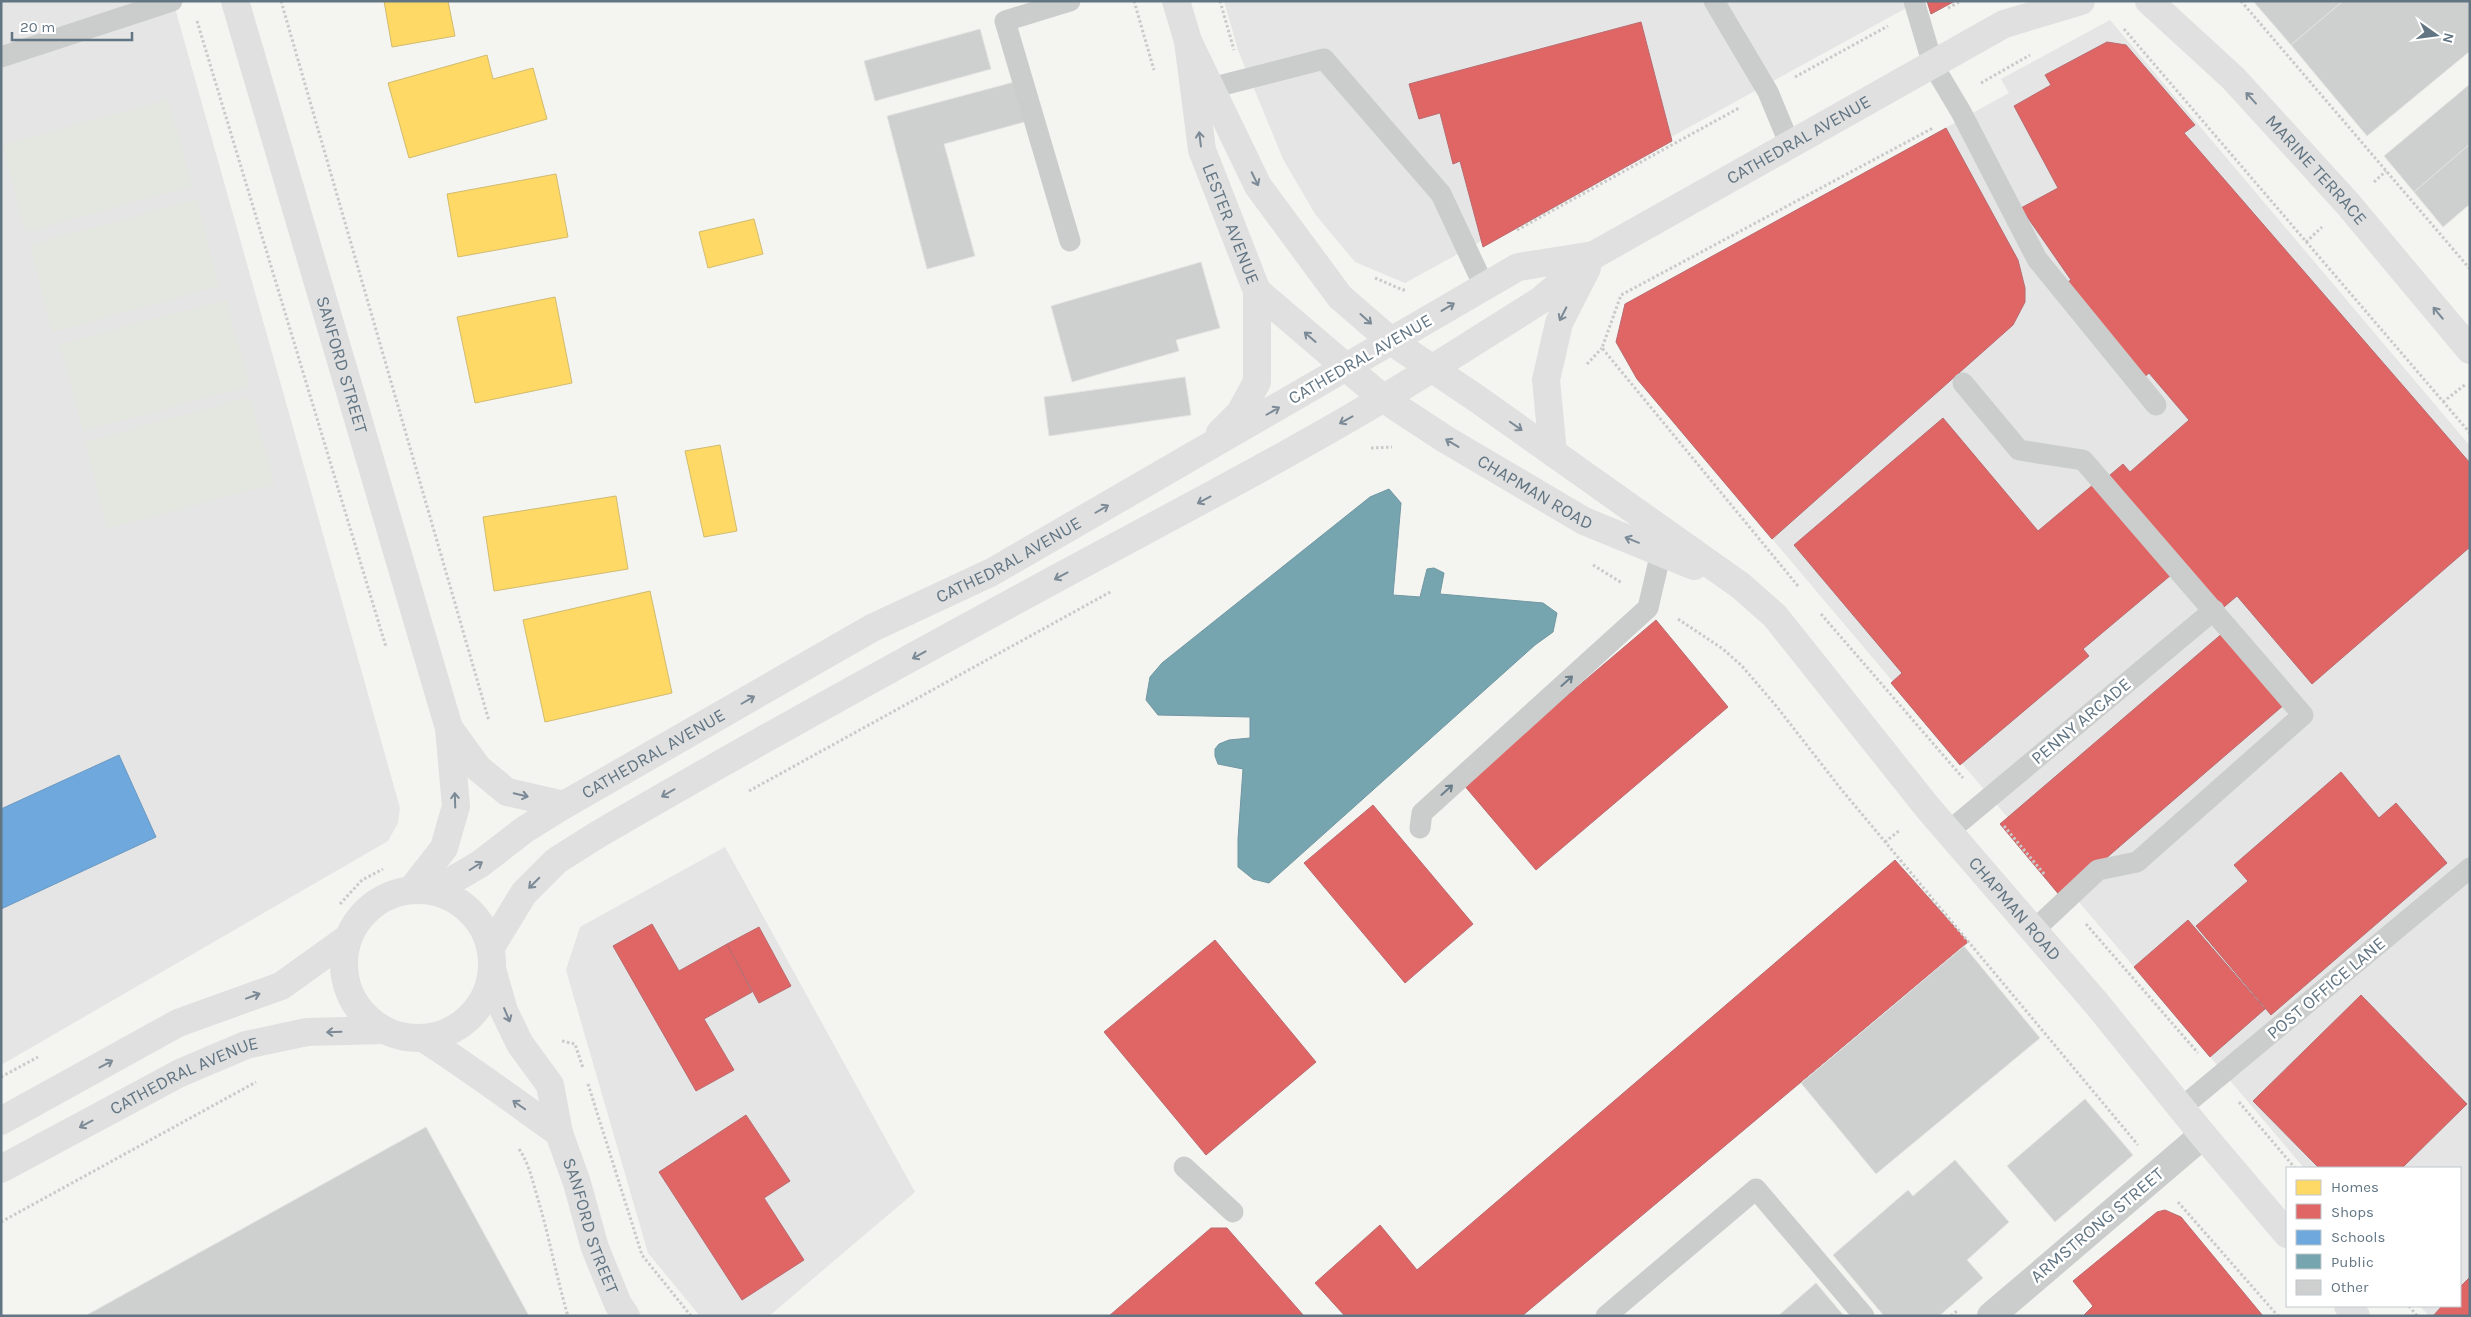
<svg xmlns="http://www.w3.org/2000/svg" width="2471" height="1317" font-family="Karla,sans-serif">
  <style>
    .built { fill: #e4e5e4 }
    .green { fill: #e3e7df }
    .homes { fill: #ffd966; stroke: #d0bb6f }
    .shops { fill: #e06666; stroke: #ba6a6f }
    .schools { fill: #6fa8dc; stroke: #6b99c1 }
    .public { fill: #76a5af; stroke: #7097a2 }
    .building { fill: #cecfcf; stroke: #e3e3e1 }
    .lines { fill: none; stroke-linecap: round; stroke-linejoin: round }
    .path { stroke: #c9caca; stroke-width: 3; stroke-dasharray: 2.5 2.5; stroke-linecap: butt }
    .lane { stroke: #cbcdcd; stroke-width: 21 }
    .street { stroke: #cbcdcd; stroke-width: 28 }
    .secondary { stroke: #e0e0e0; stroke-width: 28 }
    .primary { stroke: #e0e0e0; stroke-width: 28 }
    .oneway { stroke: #7b8a96 }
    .oneway2 { stroke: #6c7e8a }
    .labels { text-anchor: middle; stroke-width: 5; stroke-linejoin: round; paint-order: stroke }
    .street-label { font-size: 18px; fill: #627583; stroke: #fff }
  </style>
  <rect width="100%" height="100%" fill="#f4f4f1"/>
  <!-- built -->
  <g class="built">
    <polygon points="1,1 173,1 400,808 398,823 388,841 1,1065"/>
    <polygon points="1224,1 1919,1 1405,283 1355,262 1315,214 1283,159 1238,50"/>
    <polygon points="2110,20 2470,446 2470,1316 2429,1316 2420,1306 2460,1306 2460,1168 2304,1168 1637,379 1616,342 1625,304 2009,93 2001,79"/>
    <polygon points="725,847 915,1192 769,1316 700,1316 648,1253 566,970 580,927"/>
  </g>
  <!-- green -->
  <g class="green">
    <polygon points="168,100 192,186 26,232 3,145"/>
    <polygon points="196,200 219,286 53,332 30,245"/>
    <polygon points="226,300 249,386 83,431 60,344"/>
    <polygon points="250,397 274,484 108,528 85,442"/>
  </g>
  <!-- homes -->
  <g class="homes">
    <polygon points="384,1 448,1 455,36 392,47"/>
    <polygon points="487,55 493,79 533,68 547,119 409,158 388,83"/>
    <polygon points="556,174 568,237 458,257 447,194"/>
    <polygon points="754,219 763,254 708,268 699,232"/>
    <polygon points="555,297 572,383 475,403 457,317"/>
    <polygon points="720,445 737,531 704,537 685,451"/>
    <polygon points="616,496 628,569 494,591 483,517"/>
    <polygon points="650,591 672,693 545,722 523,620"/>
  </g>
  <!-- shops -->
  <g class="shops">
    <polygon points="1927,1 1955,1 1931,14"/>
    <polygon points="1641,22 1672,141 1483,247 1460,161 1453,164 1440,113 1419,119 1409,84"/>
    <polygon points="2107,42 2126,45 2195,125 2184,133 2470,463 2470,547 2312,684 2237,596 2218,612 2103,481 2123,464 2130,472 2189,420 2149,373 2142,379 2061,286 2071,280 2021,208 2058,188 2014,106 2051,85 2045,75"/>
    <polygon points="1946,128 2018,260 2025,288 2025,302 2013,325 1772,539 1637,379 1616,342 1625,304"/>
    <polygon points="1943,418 2038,531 2094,484 2171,575 2083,649 2089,656 1960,765 1891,683 1902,673 1794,545"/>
    <polygon points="1656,620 1728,707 1536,870 1463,784"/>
    <polygon points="2224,632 2285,704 2061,897 2000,824"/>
    <polygon points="2341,772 2379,818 2396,803 2447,863 2271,1015 2196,926 2248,881 2234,865"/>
    <polygon points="1373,805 1473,924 1405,983 1304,863"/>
    <polygon points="1895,860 1968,942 1522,1316 1345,1316 1315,1283 1380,1225 1417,1270"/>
    <polygon points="2188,920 2265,1009 2210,1057 2134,967"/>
    <polygon points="652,924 679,971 727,944 752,992 704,1019 734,1070 696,1091 613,946"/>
    <polygon points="759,927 791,986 759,1003 727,944"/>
    <polygon points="1215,940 1316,1062 1206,1155 1104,1032"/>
    <polygon points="2361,995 2467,1104 2402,1168 2319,1168 2253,1101"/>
    <polygon points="746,1115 790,1181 764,1198 804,1260 742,1300 659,1172"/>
    <polygon points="2165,1210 2181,1217 2263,1316 2083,1316 2093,1306 2073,1281 2157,1212"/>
    <polygon points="1211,1228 1227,1228 1304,1316 1109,1316"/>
    <polygon points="2470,1277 2470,1316 2433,1316 2442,1306 2460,1306 2460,1287"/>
  </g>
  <!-- schools -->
  <polygon class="schools" points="119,755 156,837 1,909 1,809"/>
  <!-- public -->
  <polygon class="public" points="1389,489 1401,503 1393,595 1420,597 1427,569 1434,568 1444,573 1440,594 1543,603 1557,613 1553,632 1535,645 1269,883 1253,879 1238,867 1238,839 1243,769 1218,764 1215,756 1215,749 1219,744 1229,740 1250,738 1250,717 1158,715 1146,700 1150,677 1162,663 1370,497"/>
  <!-- building -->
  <g class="building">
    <polygon points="2253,1 2343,1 2291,45"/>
    <polygon points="2343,1 2470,1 2470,51 2367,136 2291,45"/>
    <polygon points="980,29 991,69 875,101 864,61"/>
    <polygon points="1018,81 1028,121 944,144 975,256 927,269 887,116"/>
    <polygon points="2470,84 2470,144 2414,192 2384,156"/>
    <polygon points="2470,144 2470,204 2443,227 2414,192"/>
    <polygon points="1201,262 1220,328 1176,340 1179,351 1072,382 1051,306"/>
    <polygon points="1185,377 1191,415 1049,436 1044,397"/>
    <polygon points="1964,946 2040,1038 1876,1174 1801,1083"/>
    <polygon points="2085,1099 2133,1155 2055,1222 2007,1166"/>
    <polygon points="426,1127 529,1316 85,1316"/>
    <polygon points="1955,1160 2009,1222 1967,1260 1983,1278 1939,1316 1884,1316 1833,1255 1908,1190 1913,1196"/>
    <polygon points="1816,1283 1844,1316 1778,1316"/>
  </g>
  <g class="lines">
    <!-- path -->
    <g class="path">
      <polyline points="281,1 489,721"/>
      <polyline points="1134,1 1154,70"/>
      <polyline points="1220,1 1234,50"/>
      <polyline points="2241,1 2470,269"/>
      <polyline points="1948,8 1961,1"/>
      <polyline points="197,21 386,647"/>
      <polyline points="2124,29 2470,433"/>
      <polyline points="1795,77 1888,26"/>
      <polyline points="1981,83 2030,55"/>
      <polyline points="2374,182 2386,171"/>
      <polyline points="1517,230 1739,108"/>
      <polyline points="2306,242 2322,227"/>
      <polyline points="1375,278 1403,290 1406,289"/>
      <polyline points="1587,364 1602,348"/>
      <polyline points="2443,402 2466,384"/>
      <polyline points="1371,448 1392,447"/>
      <polyline points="1593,565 1622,583"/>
      <polyline points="1798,586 1602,348 1621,295 1933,128"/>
      <polyline points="1821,614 1963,778"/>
      <polyline points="1678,619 1723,649 1742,666 1777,707 1841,789 2138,1145"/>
      <polyline points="749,791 1112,591"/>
      <polyline points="2004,826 2045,875"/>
      <polyline points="1885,842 1900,830"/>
      <polyline points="340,904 362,880 383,869"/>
      <polyline points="2086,924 2198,1053"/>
      <polyline points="562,1041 575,1044 583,1068"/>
      <polyline points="1,1077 38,1057"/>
      <polyline points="588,1084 642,1255 691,1316"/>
      <polyline points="2239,1102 2295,1168"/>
      <path d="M519,1149C529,1164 532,1179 537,1196C549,1235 556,1276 568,1316"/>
      <polyline points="2178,1202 2278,1316"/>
      <polyline points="1,1222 256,1082"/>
      <polyline points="2409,1306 2417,1316"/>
      <polyline points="1951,1316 1957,1311"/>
    </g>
    <!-- lane -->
    <g class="lane">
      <polyline points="1714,1 1768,92 1790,145"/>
      <polyline points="1914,1 1933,65 1961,112 2037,259 2156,405"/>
      <polyline points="1,57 172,1"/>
      <polyline points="1211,88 1324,59 1441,194 1484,286"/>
      <polyline points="1070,241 1005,21 1070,1"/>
      <polyline points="1963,383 2019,450 2083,460 2303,715 2137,862 2098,870 2034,930"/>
      <polyline points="1420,828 1422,813 1648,608 1661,552"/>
      <polyline points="1948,832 2214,610"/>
      <polyline points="2181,1108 2470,868"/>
      <polyline points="1184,1167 1233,1212"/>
      <polyline points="1606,1316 1756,1189 1864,1316"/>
    </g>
    <!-- street -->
    <polyline class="street" points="1991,1316 2203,1135"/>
    <!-- secondary -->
    <g class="secondary">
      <path id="s1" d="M235,1L449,728L456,806L444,848L412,889"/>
      <path id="s2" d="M1176,1L1188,41L1202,150L1257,291L1347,368"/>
      <path id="s3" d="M2149,1L2233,78L2348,204L2470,350"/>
      <polyline points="1188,41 1258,186 1340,297 1391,341 1518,267 1594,255"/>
      <path id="s4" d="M1433,368L1541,300L1594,255L2004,24L2081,1"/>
      <polyline points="1553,453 1546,380 1559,323 1587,268"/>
      <polyline points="449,728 478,768 507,792 564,805"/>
      <path id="s5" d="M492,969L504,1011L520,1044L550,1085L559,1133L577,1183L595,1248L618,1304L626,1316"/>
      <path d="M423,1038C470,1068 514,1101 559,1133"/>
    </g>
    <!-- primary -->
    <g class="primary">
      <path id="s6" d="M1347,368L1384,399L1445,439L1584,521L1694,566"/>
      <polyline points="1220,433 1240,413 1257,382 1257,291"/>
      <circle cx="418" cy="964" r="74"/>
      <path id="s7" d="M434,891L480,864L524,830L564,805L872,628L992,572L1391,341L1476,398L1741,586L1775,616L1928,808L2097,1004L2203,1135L2287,1234"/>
      <path d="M491,947L524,893L556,861L597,835C734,755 873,678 1013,602C1153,525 1297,453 1433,368"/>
      <polyline points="1,1121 178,1023 281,986 348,938"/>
      <path id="s8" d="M1,1169L180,1073L246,1045L307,1032L383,1030"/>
      <polyline points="2348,1306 2356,1316"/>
    </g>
  </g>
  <!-- one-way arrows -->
  <defs><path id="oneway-shaft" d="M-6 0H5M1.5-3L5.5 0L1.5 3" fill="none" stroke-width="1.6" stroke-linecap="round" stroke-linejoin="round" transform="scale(1.25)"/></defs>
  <g class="oneway">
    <use href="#oneway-shaft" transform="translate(2251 98) rotate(-132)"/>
    <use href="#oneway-shaft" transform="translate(1200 139) rotate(-97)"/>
    <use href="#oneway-shaft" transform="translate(1255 179) rotate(64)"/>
    <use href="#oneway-shaft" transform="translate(1448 307) rotate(-31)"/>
    <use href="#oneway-shaft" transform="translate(2438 313) rotate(-130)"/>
    <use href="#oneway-shaft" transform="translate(1563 314) rotate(117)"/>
    <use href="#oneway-shaft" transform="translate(1366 319) rotate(42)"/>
    <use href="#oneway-shaft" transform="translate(1310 337) rotate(-139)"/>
    <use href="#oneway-shaft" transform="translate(1273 411) rotate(-30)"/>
    <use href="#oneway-shaft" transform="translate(1346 420) rotate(151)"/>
    <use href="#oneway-shaft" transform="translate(1516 426) rotate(35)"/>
    <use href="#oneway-shaft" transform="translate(1452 443) rotate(-149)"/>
    <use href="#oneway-shaft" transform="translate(1204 500) rotate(152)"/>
    <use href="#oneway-shaft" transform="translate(1102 509) rotate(-30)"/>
    <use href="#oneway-shaft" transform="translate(1632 540) rotate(-158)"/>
    <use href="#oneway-shaft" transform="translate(1061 576) rotate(152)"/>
    <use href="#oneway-shaft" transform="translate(919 655) rotate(151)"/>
    <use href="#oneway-shaft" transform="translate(748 700) rotate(-30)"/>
    <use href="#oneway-shaft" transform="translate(668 793) rotate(150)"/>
    <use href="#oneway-shaft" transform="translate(521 795) rotate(13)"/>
    <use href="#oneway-shaft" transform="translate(455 800) rotate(-92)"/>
    <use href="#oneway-shaft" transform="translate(476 866) rotate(-32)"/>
    <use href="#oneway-shaft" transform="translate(534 883) rotate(135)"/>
    <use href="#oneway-shaft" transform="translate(253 996) rotate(-20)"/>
    <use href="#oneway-shaft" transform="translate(507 1015) rotate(67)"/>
    <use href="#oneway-shaft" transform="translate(334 1032) rotate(178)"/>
    <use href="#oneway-shaft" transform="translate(106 1064) rotate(-28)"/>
    <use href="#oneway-shaft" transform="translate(519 1105) rotate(-145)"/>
    <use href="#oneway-shaft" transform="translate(86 1124) rotate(152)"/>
  </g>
  <g class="oneway2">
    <use href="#oneway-shaft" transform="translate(1567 681) rotate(-42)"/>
    <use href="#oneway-shaft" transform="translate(1447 790) rotate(-42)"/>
  </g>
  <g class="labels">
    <!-- street labels -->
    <g class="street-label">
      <text dy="6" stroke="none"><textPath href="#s4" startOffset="432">CATHEDRAL AVENUE</textPath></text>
      <text dy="6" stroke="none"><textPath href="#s3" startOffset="238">MARINE TERRACE</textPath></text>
      <text dy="6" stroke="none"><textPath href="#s2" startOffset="231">LESTER AVENUE</textPath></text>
      <text transform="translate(1360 359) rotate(-30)" y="6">CATHEDRAL AVENUE</text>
      <text dy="6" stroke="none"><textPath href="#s1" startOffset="379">SANFORD STREET</textPath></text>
      <text dy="6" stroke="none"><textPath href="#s6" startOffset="226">CHAPMAN ROAD</textPath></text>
      <text dy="6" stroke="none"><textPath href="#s7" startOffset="664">CATHEDRAL AVENUE</textPath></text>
      <text transform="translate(2081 721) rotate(-40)" y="6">PENNY ARCADE</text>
      <text dy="6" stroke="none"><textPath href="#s7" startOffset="259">CATHEDRAL AVENUE</textPath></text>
      <text dy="6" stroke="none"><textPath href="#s7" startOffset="1956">CHAPMAN ROAD</textPath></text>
      <text transform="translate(2326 988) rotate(-40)" y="6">POST OFFICE LANE</text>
      <text dy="6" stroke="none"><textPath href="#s8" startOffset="206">CATHEDRAL AVENUE</textPath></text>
      <text dy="6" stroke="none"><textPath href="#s5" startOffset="278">SANFORD STREET</textPath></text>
      <text transform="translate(2097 1225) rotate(-40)" y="6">ARMSTRONG STREET</text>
    </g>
  </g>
  <!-- border -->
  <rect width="2471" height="1317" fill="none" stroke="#627583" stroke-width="5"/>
  <!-- legend -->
  <rect x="2286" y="1167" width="175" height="140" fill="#ffffff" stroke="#c0c8cd"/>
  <rect x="2296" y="1180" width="25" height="15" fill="#ffd966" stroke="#c0c8cd"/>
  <text x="2331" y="1192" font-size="15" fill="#627583">Homes</text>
  <rect x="2296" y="1204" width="25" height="15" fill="#e06666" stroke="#c0c8cd"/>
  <text x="2331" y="1217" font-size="15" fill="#627583">Shops</text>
  <rect x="2296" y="1230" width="25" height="15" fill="#6fa8dc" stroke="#c0c8cd"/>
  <text x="2331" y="1242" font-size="15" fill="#627583">Schools</text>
  <rect x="2296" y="1254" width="25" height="15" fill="#76a5af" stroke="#c0c8cd"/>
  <text x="2331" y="1267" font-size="15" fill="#627583">Public</text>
  <rect x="2296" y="1280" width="25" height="15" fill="#cecfcf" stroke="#c0c8cd"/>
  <text x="2331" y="1292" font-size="15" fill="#627583">Other</text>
  <!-- north arrow -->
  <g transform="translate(2436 35) rotate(104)" stroke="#ffffff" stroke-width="4" paint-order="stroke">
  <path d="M0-4L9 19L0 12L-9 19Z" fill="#627583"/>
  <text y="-8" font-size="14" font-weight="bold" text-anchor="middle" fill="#627583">N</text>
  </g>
  <!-- scale -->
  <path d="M12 32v8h120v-8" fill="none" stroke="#627583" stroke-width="2.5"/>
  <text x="20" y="32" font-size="15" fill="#627583" stroke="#ffffff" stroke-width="4" paint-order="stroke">20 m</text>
</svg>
